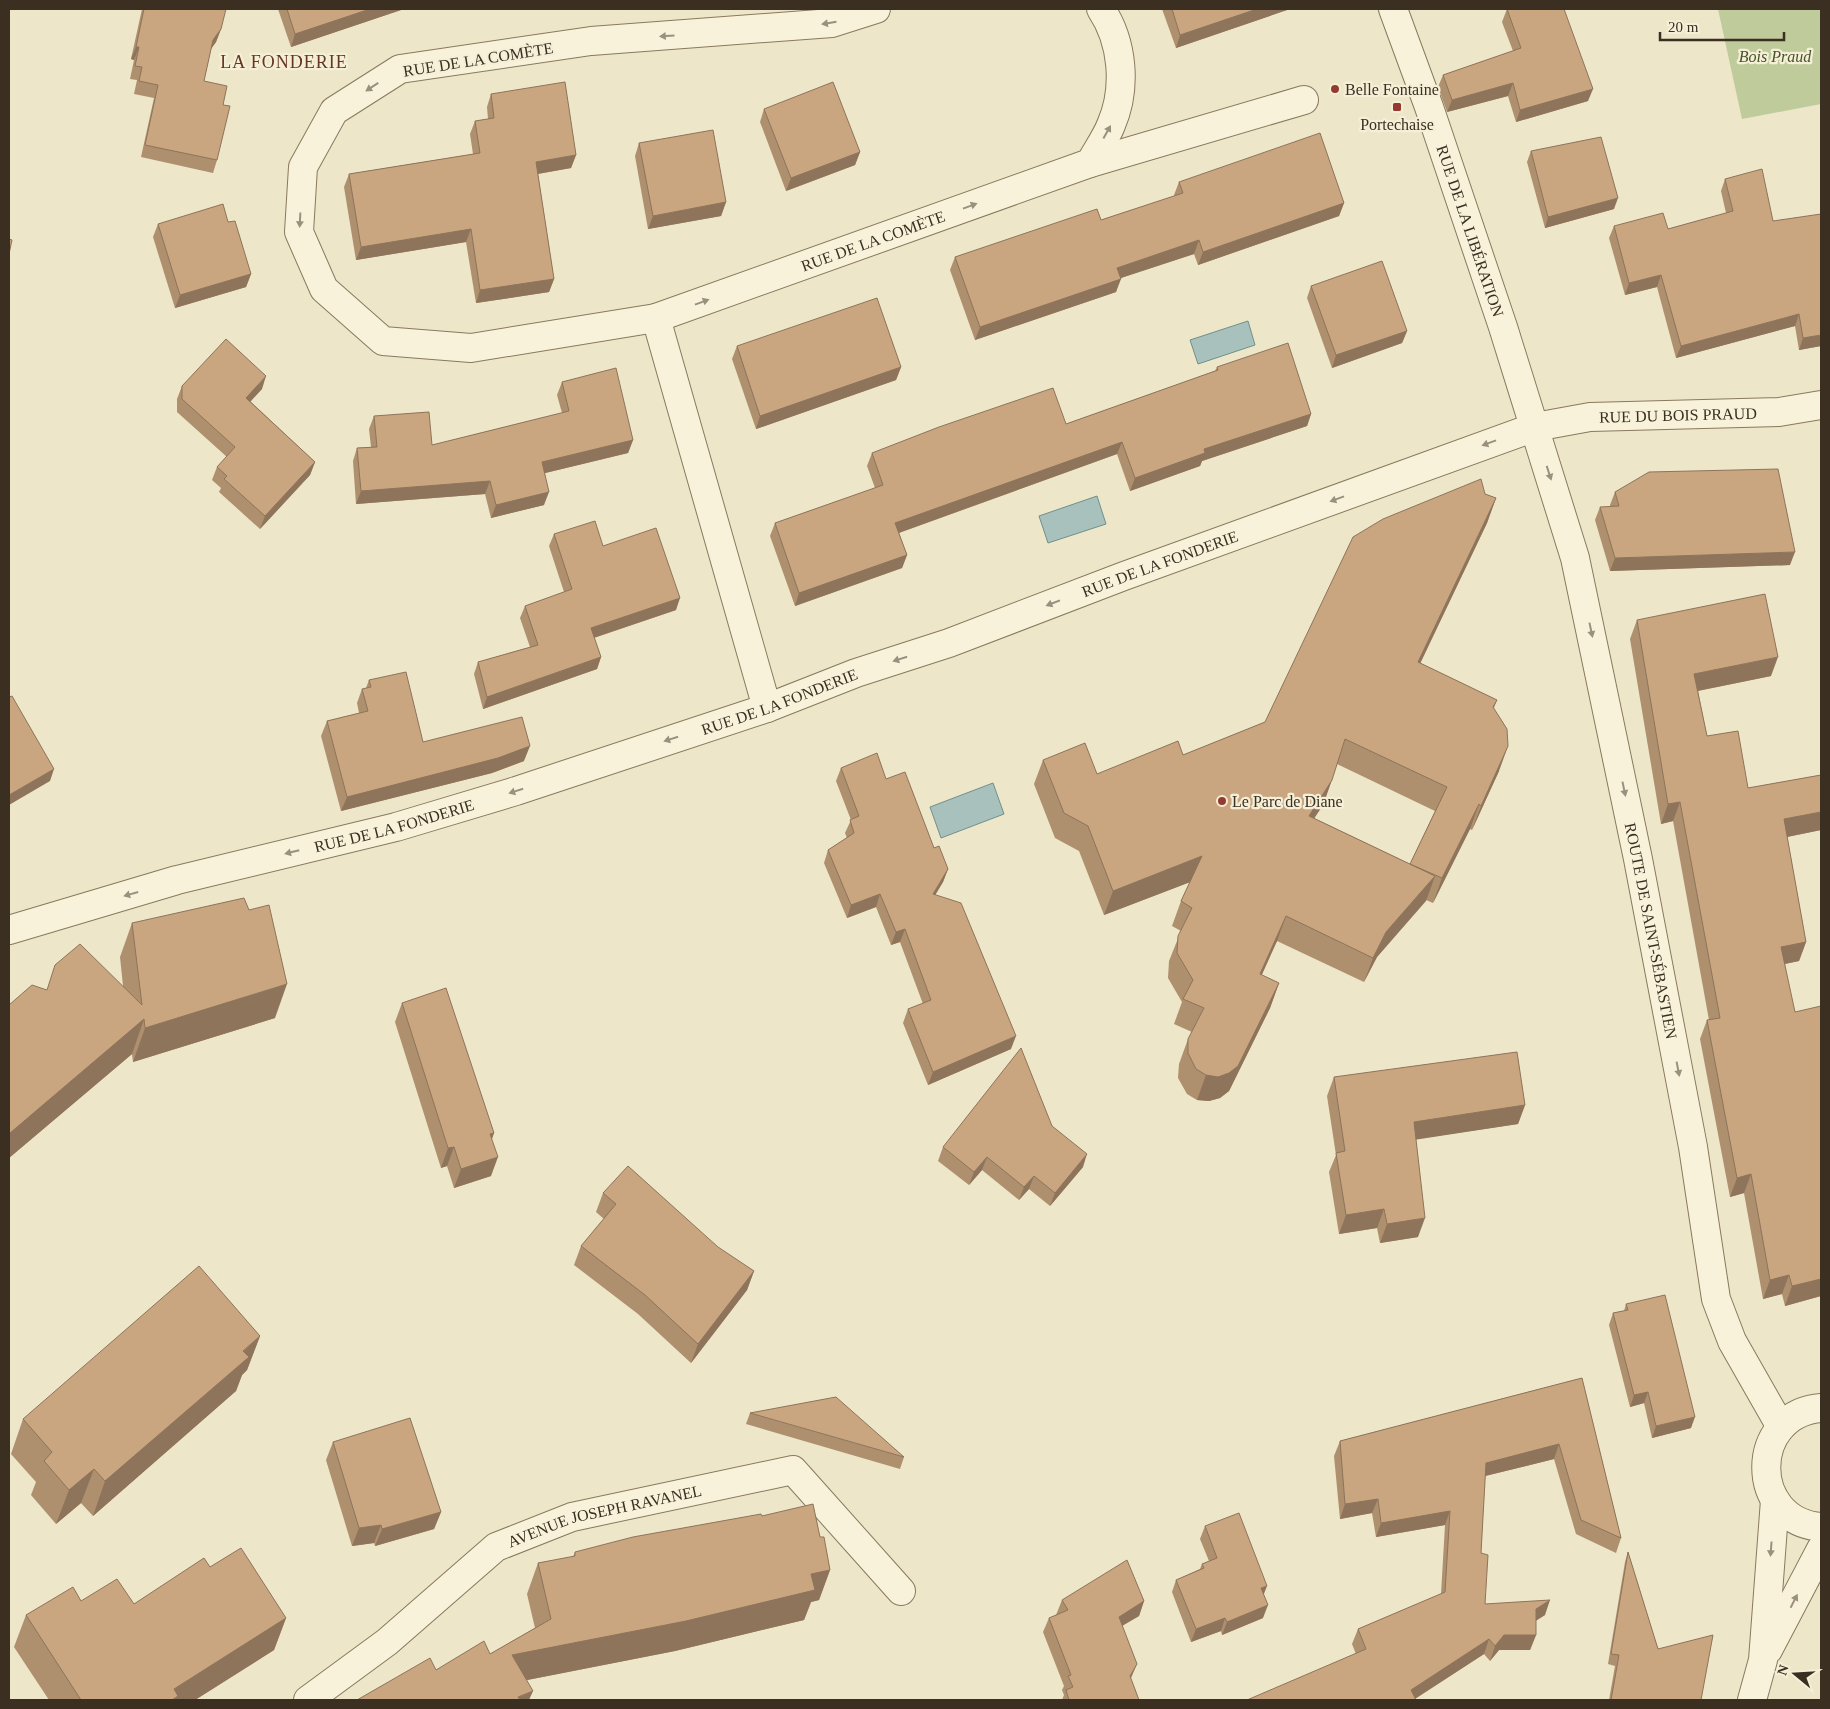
<svg xmlns="http://www.w3.org/2000/svg" width="1830" height="1709" font-family="'Times New Roman',serif">
  <style>
    .green { fill: #c0cb9c }
    .water { fill: #a9c1bd; stroke: #6f908b }
    .lines { fill: none; stroke-linecap: round; stroke-linejoin: round }
    .minor-casing { stroke: #89795e; stroke-width: 30 }
    .tertiary-casing { stroke: #89795e; stroke-width: 30 }
    .minor { stroke: #f8f2db; stroke-width: 28 }
    .tertiary { stroke: #f8f2db; stroke-width: 28 }
    .wall { fill: #ae8f6e; fill-rule: evenodd }
    .shaded-wall { fill: #8d745a }
    .building { fill: #caa680; stroke: #8d745a }
    .oneway { fill: #99907e }
    .poi-dot { fill: #953a30; stroke: #f5efd7; stroke-width: 2 }
    .labels { text-anchor: middle; stroke-width: 4.5; stroke-linejoin: round; paint-order: stroke }
    .park-label { font-size: 16px; font-style: italic; fill: #455528; stroke: #f5efd7 }
    .street-label { font-size: 16px; fill: #3a2f21; stroke: #f5efd7 }
    .poi-label { font-size: 16px; fill: #3a2f21; stroke: #f5efd7; text-anchor: start }
    .neighbourhood-label { font-size: 18px; letter-spacing: 1px; fill: #653722; stroke: #f5efd7 }
  </style>
  <rect width="100%" height="100%" fill="#ede6c8"/>
  <!-- green -->
  <polygon class="green" points="1718,9 1821,9 1821,104 1742,119"/>
  <!-- water -->
  <g class="water">
    <polygon points="1248,321 1255,345 1198,364 1190,340"/>
    <polygon points="1097,496 1106,524 1048,543 1039,516"/>
    <polygon points="993,783 1004,814 941,838 930,807"/>
  </g>
  <g class="lines">
    <!-- minor casing -->
    <g class="minor-casing">
      <g id="minor">
        <path id="s1" d="M876,9L832,23L591,41L400,69L334,111L303,167L299,232L324,289L383,341L471,348L656,318L1090,163C1097,150 1106,138 1111,125C1127,88 1123,42 1101,9"/>
        <path id="s2" d="M1393,9L1429,107L1503,327L1575,558L1638,859L1693,1147L1716,1299L1732,1341L1781,1427"/>
        <polyline points="1090,163 1304,100"/>
        <polyline points="656,318 767,708"/>
        <path id="s3" d="M9,930L177,880L396,827L516,791L767,708L856,673L949,643L1124,576L1535,427L1590,417L1779,412L1821,405"/>
        <path id="s4" d="M308,1700L387,1642L496,1547L572,1517L793,1470L901,1591"/>
      </g>
    </g>
    <!-- tertiary casing -->
    <g class="tertiary-casing">
      <g id="tertiary">
        <path d="M1821,1408C1748,1414 1748,1521 1821,1527"/>
        <polyline points="1768,1650 1821,1549"/>
        <polyline points="1752,1700 1763,1660 1775,1500"/>
      </g>
    </g>
    <!-- minor -->
    <use href="#minor" class="minor"/>
    <!-- tertiary -->
    <use href="#tertiary" class="tertiary"/>
  </g>
  <!-- wall -->
  <g class="wall">
    <polygon points="142,9 223,9 221,29 216,42 211,49 204,81 223,105 217,160 213,173 141,157 154,98 134,94 137,80 130,79 134,60 131,59"/>
    <polygon points="278,9 404,9 291,47"/>
    <polygon points="1162,9 1290,9 1176,48"/>
    <polygon points="1507,9 1588,101 1516,122 1508,96 1447,112 1438,87 1443,75 1513,51 1502,22"/>
    <polygon points="491,94 576,155 571,168 538,174 554,279 549,292 476,303 466,242 356,260 344,187 349,174 473,154 470,134 475,121 488,119 487,107"/>
    <polygon points="764,109 860,152 855,165 786,191 760,122"/>
    <polygon points="639,143 726,202 721,216 648,229 635,156"/>
    <polygon points="1531,151 1614,209 1545,228 1527,162"/>
    <polygon points="1725,179 1773,221 1821,346 1799,350 1795,326 1676,358 1657,287 1625,295 1609,238 1614,226 1668,229 1726,213 1721,191"/>
    <polygon points="1179,182 1344,203 1339,216 1198,265 1194,254 1120,278 1116,292 975,340 950,270 955,257 1101,220 1175,196 1174,195"/>
    <polygon points="228,222 251,274 246,287 175,308 153,237 158,224"/>
    <polygon points="1311,286 1407,331 1402,343 1332,368 1307,298"/>
    <polygon points="737,346 901,367 896,380 756,429 732,359"/>
    <polygon points="1217,367 1311,414 1307,426 1202,461 1200,466 1130,491 1117,454 899,533 907,555 902,568 795,606 770,536 775,523 875,488 867,466 872,453 1066,424 1215,371"/>
    <polygon points="562,382 633,440 628,453 545,473 544,505 491,518 485,494 356,504 353,461 357,448 371,447 369,429 374,416 432,445 562,413 557,395"/>
    <polygon points="182,386 262,389 250,401 315,462 310,475 260,529 219,492 221,488 212,480 217,467 227,457 177,412 177,399"/>
    <polygon points="1615,492 1790,565 1610,571 1595,520 1600,507 1610,507 1610,505"/>
    <path d="M1485,494L1496,498L1487,523L1420,663L1497,700L1494,708L1499,771L1472,830L1470,829L1433,903L1426,900L1377,957L1364,982L1277,941L1261,975L1279,983L1270,1008L1229,1091L1220,1098L1209,1101L1197,1100L1187,1094L1178,1078L1179,1064L1188,1039L1192,1032L1174,1024L1182,1002L1168,978L1169,961L1181,931L1172,926L1181,901L1190,882L1104,915L1079,851L1055,838L1034,784L1043,760L1097,774L1183,755L1265,722ZM1337,764L1435,811L1410,864L1314,818L1323,805Z"/>
    <polygon points="554,534 603,546 676,610 594,638 601,657 597,669 483,709 474,674 478,662 530,647 520,618 525,606 564,592 549,546"/>
    <polygon points="1637,620 1771,676 1698,691 1707,736 1748,788 1821,775 1821,830 1787,837 1806,942 1799,961 1785,964 1821,1296 1785,1306 1782,1294 1763,1299 1744,1193 1730,1197 1700,1039 1707,1020 1709,1020 1673,821 1661,824 1630,639"/>
    <polygon points="369,680 423,742 524,761 492,773 341,811 321,736 327,721 359,713 357,703 362,689 366,688"/>
    <polygon points="841,768 886,779 948,869 943,882 935,895 1011,1049 928,1085 903,1023 908,1009 923,1004 900,942 891,945 876,907 847,918 824,863 828,850 847,838 845,833 851,820 836,781"/>
    <polygon points="132,923 275,1018 133,1062 132,1054 9,1158 9,1005 46,990 123,986 120,957"/>
    <polygon points="402,1003 494,1133 492,1139 491,1176 454,1188 447,1166 441,1168 395,1022"/>
    <polygon points="1334,1077 1525,1105 1518,1124 1416,1139 1418,1237 1380,1243 1377,1228 1339,1234 1329,1172 1336,1155 1327,1096"/>
    <polygon points="1052,1126 1083,1167 1050,1206 1029,1189 1019,1200 982,1170 969,1185 938,1161 943,1147"/>
    <polygon points="603,1193 754,1271 747,1290 691,1363 638,1314 574,1265 581,1246 604,1219 596,1212"/>
    <polygon points="1626,1304 1691,1428 1652,1438 1644,1403 1630,1407 1609,1325 1613,1313 1624,1311"/>
    <polygon points="260,1336 247,1370 242,1375 236,1391 93,1516 81,1503 56,1524 31,1495 36,1482 11,1454 23,1419"/>
    <polygon points="1582,1378 1621,1538 1616,1553 1576,1534 1554,1459 1485,1476 1481,1553 1485,1604 1545,1615 1536,1620 1536,1635 1530,1650 1499,1650 1490,1661 1484,1654 1415,1699 1276,1688 1356,1654 1352,1644 1358,1629 1441,1594 1445,1525 1376,1537 1372,1513 1340,1519 1334,1456 1340,1441"/>
    <polygon points="750,1413 904,1457 900,1469 746,1424"/>
    <polygon points="333,1442 441,1512 434,1529 375,1546 374,1543 352,1546 326,1460"/>
    <polygon points="762,1516 820,1537 830,1570 819,1600 811,1602 804,1620 675,1651 527,1680 436,1670 490,1654 535,1628 527,1594 538,1563 573,1557 575,1552"/>
    <polygon points="1205,1526 1264,1595 1263,1618 1222,1635 1221,1631 1191,1642 1172,1592 1176,1580 1200,1569 1202,1564 1209,1561 1200,1539"/>
    <polygon points="1628,1552 1658,1649 1701,1700 1609,1700 1615,1666 1608,1664 1625,1562"/>
    <polygon points="210,1567 286,1618 274,1650 195,1700 49,1700 14,1647 26,1615 81,1601 134,1604"/>
    <polygon points="1062,1600 1144,1601 1139,1616 1122,1626 1131,1679 1139,1700 1062,1700 1064,1695 1062,1690 1064,1686 1043,1632 1049,1618 1056,1615"/>
  </g>
  <!-- shaded-wall -->
  <g class="shaded-wall">
    <polygon points="370,9 404,9 291,47 295,34"/>
    <polygon points="1257,9 1290,9 1176,48 1180,35"/>
    <polygon points="221,29 216,42 208,53 213,40"/>
    <polygon points="136,47 139,47 134,60 131,59"/>
    <polygon points="1513,83 1508,96 1447,112 1452,100"/>
    <polygon points="1593,89 1588,101 1516,122 1520,110"/>
    <polygon points="860,152 855,165 786,191 791,178"/>
    <polygon points="576,155 571,168 531,175 536,162"/>
    <polygon points="1618,198 1614,209 1545,228 1548,217"/>
    <polygon points="726,202 721,216 648,229 653,216"/>
    <polygon points="1344,203 1339,216 1198,265 1203,252"/>
    <polygon points="471,229 466,242 356,260 361,247"/>
    <polygon points="1199,240 1194,254 1112,281 1117,268"/>
    <polygon points="251,274 246,287 175,308 180,295"/>
    <polygon points="1661,275 1657,287 1625,295 1629,283"/>
    <polygon points="554,279 549,292 476,303 480,290"/>
    <polygon points="1121,279 1116,292 975,340 980,327"/>
    <polygon points="1799,314 1795,326 1676,358 1681,346"/>
    <polygon points="1407,331 1402,343 1332,368 1336,355"/>
    <polygon points="1821,335 1821,346 1799,350 1803,338"/>
    <polygon points="901,367 896,380 756,429 760,416"/>
    <polygon points="266,376 262,389 242,411 246,398"/>
    <polygon points="1311,414 1307,426 1202,461 1200,466 1130,491 1135,478 1204,449"/>
    <polygon points="633,440 628,453 537,475 542,462"/>
    <polygon points="1122,442 1117,454 890,536 895,523"/>
    <polygon points="315,462 310,475 260,529 265,516"/>
    <polygon points="490,481 485,494 356,504 361,491"/>
    <polygon points="549,492 544,505 491,518 496,505"/>
    <polygon points="1496,498 1487,523 1409,687 1418,662"/>
    <polygon points="1795,552 1790,565 1610,571 1615,558"/>
    <polygon points="907,555 902,568 795,606 799,593"/>
    <polygon points="680,598 676,610 587,640 591,628"/>
    <polygon points="601,657 597,669 483,709 487,697"/>
    <polygon points="1778,657 1771,676 1687,693 1694,674"/>
    <polygon points="530,746 524,761 492,773 341,811 347,797"/>
    <polygon points="1508,746 1499,771 1472,830 1481,806"/>
    <polygon points="54,769 50,781 9,805 9,795"/>
    <polygon points="1332,780 1323,805 1300,840 1309,816"/>
    <polygon points="1680,802 1673,821 1661,824 1668,804"/>
    <polygon points="1479,804 1470,829 1433,903 1442,878"/>
    <polygon points="1821,812 1821,830 1777,839 1784,819"/>
    <polygon points="1202,856 1193,881 1104,915 1113,891"/>
    <polygon points="948,869 943,882 928,907 933,894"/>
    <polygon points="1435,876 1426,901 1377,957 1364,982 1373,958 1386,932"/>
    <polygon points="880,894 876,907 847,918 851,905"/>
    <polygon points="1286,916 1277,941 1251,999 1260,974"/>
    <polygon points="905,929 900,942 891,945 896,932"/>
    <polygon points="1806,942 1799,961 1774,966 1781,947"/>
    <polygon points="1279,983 1270,1008 1229,1091 1220,1098 1209,1101 1197,1100 1206,1075"/>
    <polygon points="287,984 275,1018 133,1062 145,1028"/>
    <polygon points="144,1019 132,1054 9,1158 9,1137 10,1133"/>
    <polygon points="1016,1036 1011,1049 928,1085 933,1072"/>
    <polygon points="1525,1105 1518,1124 1407,1141 1414,1122"/>
    <polygon points="494,1133 487,1152 490,1134"/>
    <polygon points="454,1147 447,1166 441,1168 448,1148"/>
    <polygon points="1087,1154 1083,1167 1050,1206 1055,1193"/>
    <polygon points="498,1157 491,1176 454,1188 461,1169"/>
    <polygon points="987,1157 982,1170 969,1185 974,1172"/>
    <polygon points="1751,1174 1744,1193 1730,1197 1737,1178"/>
    <polygon points="1034,1176 1029,1189 1019,1200 1024,1187"/>
    <polygon points="1384,1209 1377,1228 1339,1234 1346,1215"/>
    <polygon points="1425,1218 1418,1237 1380,1243 1387,1224"/>
    <polygon points="754,1271 747,1290 691,1363 698,1344"/>
    <polygon points="1789,1275 1782,1294 1763,1299 1770,1280"/>
    <polygon points="1821,1279 1821,1296 1785,1306 1792,1286"/>
    <polygon points="260,1336 247,1370 242,1375 236,1391 93,1516 105,1481"/>
    <polygon points="1648,1392 1644,1403 1630,1407 1634,1395"/>
    <polygon points="1695,1417 1691,1428 1652,1438 1656,1426"/>
    <polygon points="1559,1444 1554,1459 1481,1477 1486,1463"/>
    <polygon points="94,1469 81,1503 56,1524 69,1490"/>
    <polygon points="1378,1499 1372,1513 1340,1519 1345,1504"/>
    <polygon points="1450,1511 1445,1525 1376,1537 1381,1523"/>
    <polygon points="441,1512 434,1529 375,1546 382,1529"/>
    <polygon points="381,1525 374,1543 352,1546 359,1528"/>
    <polygon points="830,1570 819,1600 811,1602 804,1620 675,1651 501,1685 512,1655 811,1574"/>
    <polygon points="1267,1586 1262,1599 1261,1588"/>
    <polygon points="1550,1600 1545,1615 1531,1624 1536,1609"/>
    <polygon points="1144,1601 1139,1616 1113,1631 1119,1617"/>
    <polygon points="1268,1605 1263,1618 1222,1635 1227,1622"/>
    <polygon points="286,1618 274,1650 195,1700 170,1700 174,1689"/>
    <polygon points="1225,1618 1221,1631 1191,1642 1196,1629"/>
    <polygon points="1504,1635 1536,1635 1530,1650 1499,1650 1490,1661 1495,1646"/>
    <polygon points="1489,1639 1484,1654 1413,1700 1411,1690"/>
    <polygon points="1137,1664 1131,1678 1125,1690 1130,1676"/>
    <polygon points="533,1691 529,1700 517,1700 518,1697"/>
  </g>
  <!-- building -->
  <g class="building">
    <polygon points="144,9 226,9 221,29 213,40 204,81 227,86 223,105 230,106 217,160 145,145 158,85 139,81 142,67 135,66 139,47 136,47"/>
    <polygon points="287,9 370,9 295,34"/>
    <polygon points="1172,9 1257,9 1180,35"/>
    <polygon points="1507,9 1564,9 1593,89 1520,110 1513,83 1452,100 1443,75 1521,48"/>
    <polygon points="565,82 576,155 536,162 554,279 480,290 471,229 361,247 349,174 480,153 475,121 494,118 491,94"/>
    <polygon points="833,82 860,152 791,178 764,109"/>
    <polygon points="713,130 726,202 653,216 639,143"/>
    <polygon points="1320,133 1344,203 1203,252 1199,240 1117,268 1121,279 980,327 955,257 1097,209 1101,220 1183,193 1179,182"/>
    <polygon points="1601,137 1618,198 1548,217 1531,151"/>
    <polygon points="1762,169 1773,221 1821,214 1821,335 1803,338 1799,314 1681,346 1661,275 1629,283 1614,226 1663,213 1668,229 1733,211 1725,179"/>
    <polygon points="223,204 228,222 235,221 251,274 180,295 158,224"/>
    <polygon points="9,239 12,240 9,254"/>
    <polygon points="1382,261 1407,331 1336,355 1311,286"/>
    <polygon points="877,298 901,367 760,416 737,346"/>
    <polygon points="226,339 266,376 246,398 315,462 265,516 224,479 227,476 217,467 235,447 182,399 182,386"/>
    <polygon points="1288,343 1311,414 1204,449 1205,453 1135,478 1122,442 895,523 907,555 799,593 775,523 883,485 872,453 939,427 1053,388 1066,424 1218,370 1217,367"/>
    <polygon points="616,368 633,440 542,462 549,492 496,505 490,481 361,491 357,448 377,447 374,416 429,412 432,445 569,411 562,382"/>
    <polygon points="1778,469 1795,552 1615,558 1600,507 1619,506 1615,492 1649,472"/>
    <polygon points="1481,479 1485,494 1496,498 1418,662 1497,700 1493,707 1507,729 1508,746 1481,806 1479,804 1442,878 1410,864 1447,787 1345,739 1332,780 1309,816 1435,876 1386,932 1373,958 1286,916 1260,974 1279,983 1238,1066 1229,1073 1218,1077 1206,1075 1196,1069 1188,1053 1188,1039 1204,1008 1183,999 1193,980 1177,953 1178,936 1192,908 1181,901 1202,856 1113,891 1088,826 1064,813 1043,760 1085,743 1097,774 1178,741 1183,755 1265,722 1353,537 1383,519"/>
    <polygon points="595,521 603,546 656,528 680,598 591,628 601,657 487,697 478,662 538,645 525,606 572,589 554,534"/>
    <polygon points="1765,594 1778,657 1694,674 1707,736 1738,731 1748,788 1821,775 1821,812 1784,819 1806,942 1781,947 1795,1012 1821,1006 1821,1279 1792,1286 1789,1275 1770,1280 1751,1174 1737,1178 1707,1020 1720,1018 1680,802 1668,804 1637,620"/>
    <polygon points="406,672 423,742 522,717 530,746 498,758 347,797 327,721 368,711 362,689 371,687 369,680"/>
    <polygon points="12,696 54,769 9,795 9,697"/>
    <polygon points="877,753 886,779 905,772 934,848 939,846 948,869 933,894 961,903 1016,1036 933,1072 908,1009 931,1000 905,929 896,932 880,894 851,905 828,850 854,833 850,820 859,816 841,768"/>
    <polygon points="244,898 249,910 269,905 287,984 145,1028 144,1019 10,1133 9,1132 9,1005 32,985 47,990 55,965 80,944 142,1005 132,923"/>
    <polygon points="446,988 494,1133 490,1134 498,1157 461,1169 454,1147 448,1148 402,1003"/>
    <polygon points="1021,1048 1052,1126 1087,1154 1055,1193 1034,1176 1024,1187 987,1157 974,1172 943,1147"/>
    <polygon points="1517,1052 1525,1105 1414,1122 1425,1218 1387,1224 1384,1209 1346,1215 1336,1153 1345,1151 1334,1077"/>
    <polygon points="628,1166 718,1247 754,1271 698,1344 645,1295 581,1246 616,1204 603,1193"/>
    <polygon points="199,1266 260,1336 243,1351 249,1357 105,1481 94,1469 69,1490 44,1461 52,1452 23,1419"/>
    <polygon points="1665,1295 1695,1417 1656,1426 1648,1392 1634,1395 1613,1313 1628,1310 1626,1304"/>
    <polygon points="1582,1378 1621,1538 1581,1520 1559,1444 1486,1463 1481,1553 1488,1555 1485,1604 1550,1600 1536,1609 1536,1635 1504,1635 1495,1646 1489,1639 1411,1690 1416,1700 1247,1700 1366,1649 1358,1629 1445,1592 1450,1511 1381,1523 1378,1499 1345,1504 1340,1441"/>
    <polygon points="836,1397 904,1457 750,1413"/>
    <polygon points="410,1418 441,1512 382,1529 381,1525 359,1528 333,1442"/>
    <polygon points="813,1504 820,1537 824,1537 830,1570 811,1574 815,1590 686,1621 512,1655 533,1691 518,1697 520,1700 357,1700 430,1658 436,1670 484,1641 490,1654 551,1619 538,1563 575,1556 575,1552 633,1537 761,1514 762,1516"/>
    <polygon points="1239,1513 1267,1586 1261,1588 1268,1605 1227,1622 1225,1618 1196,1629 1176,1580 1204,1568 1202,1564 1217,1558 1205,1526"/>
    <polygon points="241,1548 286,1618 174,1689 178,1696 172,1700 81,1700 26,1615 73,1587 81,1601 117,1579 134,1604 204,1558 210,1567"/>
    <polygon points="1628,1552 1658,1649 1713,1635 1701,1700 1611,1700 1619,1655 1611,1654"/>
    <polygon points="1127,1560 1144,1601 1119,1617 1137,1664 1130,1676 1139,1700 1069,1700 1066,1690 1073,1687 1068,1676 1071,1675 1049,1618 1068,1610 1062,1600"/>
  </g>
  <!-- one-way arrows -->
  <defs><path id="oneway-solid" d="M-6-.8H1V-3.2L6.5 0L1 3.2V.8H-6Z" transform="scale(1.25)"/></defs>
  <g class="oneway">
    <use href="#oneway-solid" transform="translate(829 23) rotate(171)"/>
    <use href="#oneway-solid" transform="translate(667 36) rotate(176)"/>
    <use href="#oneway-solid" transform="translate(372 87) rotate(147)"/>
    <use href="#oneway-solid" transform="translate(1107 132) rotate(-61)"/>
    <use href="#oneway-solid" transform="translate(970 206) rotate(-20)"/>
    <use href="#oneway-solid" transform="translate(300 220) rotate(93)"/>
    <use href="#oneway-solid" transform="translate(702 302) rotate(-20)"/>
    <use href="#oneway-solid" transform="translate(1489 443) rotate(160)"/>
    <use href="#oneway-solid" transform="translate(1549 473) rotate(72)"/>
    <use href="#oneway-solid" transform="translate(1337 499) rotate(160)"/>
    <use href="#oneway-solid" transform="translate(1053 603) rotate(159)"/>
    <use href="#oneway-solid" transform="translate(1591 630) rotate(78)"/>
    <use href="#oneway-solid" transform="translate(900 659) rotate(162)"/>
    <use href="#oneway-solid" transform="translate(671 739) rotate(162)"/>
    <use href="#oneway-solid" transform="translate(1624 789) rotate(78)"/>
    <use href="#oneway-solid" transform="translate(516 791) rotate(162)"/>
    <use href="#oneway-solid" transform="translate(292 852) rotate(166)"/>
    <use href="#oneway-solid" transform="translate(131 894) rotate(164)"/>
    <use href="#oneway-solid" transform="translate(1678 1069) rotate(79)"/>
    <use href="#oneway-solid" transform="translate(1771 1549) rotate(94)"/>
    <use href="#oneway-solid" transform="translate(1794 1601) rotate(-63)"/>
  </g>
  <!-- markers -->
  <g class="poi-dot">
    <circle cx="1335" cy="89" r="5"/>
    <rect x="1392" y="102" width="10" height="10" rx="2.5"/>
    <circle cx="1222" cy="801" r="5"/>
  </g>
  <g class="labels">
    <!-- park labels -->
    <g class="park-label">
      <text x="1775" y="62">Bois Praud</text>
    </g>
    <!-- street labels -->
    <g class="street-label">
      <text transform="translate(478 59) rotate(-9)" y="6">RUE DE LA COMÈTE</text>
      <text dy="6" stroke="none"><textPath href="#s2" startOffset="235">RUE DE LA LIBÉRATION</textPath></text>
      <text dy="6" stroke="none"><textPath href="#s1" startOffset="1335">RUE DE LA COMÈTE</textPath></text>
      <text dy="6" stroke="none"><textPath href="#s3" startOffset="1752">RUE DU BOIS PRAUD</textPath></text>
      <text dy="6" stroke="none"><textPath href="#s3" startOffset="1209">RUE DE LA FONDERIE</textPath></text>
      <text dy="6" stroke="none"><textPath href="#s3" startOffset="804">RUE DE LA FONDERIE</textPath></text>
      <text dy="6" stroke="none"><textPath href="#s3" startOffset="399">RUE DE LA FONDERIE</textPath></text>
      <text dy="6" stroke="none"><textPath href="#s2" startOffset="959">ROUTE DE SAINT-SÉBASTIEN</textPath></text>
      <text dy="6" stroke="none"><textPath href="#s4" startOffset="356">AVENUE JOSEPH RAVANEL</textPath></text>
    </g>
    <!-- poi labels -->
    <g class="poi-label">
      <text x="1345" y="95">Belle Fontaine</text>
      <text x="1397" y="130" text-anchor="middle">Portechaise</text>
      <text x="1232" y="807">Le Parc de Diane</text>
    </g>
    <!-- neighbourhood labels -->
    <g class="neighbourhood-label">
      <text x="284" y="68">LA FONDERIE</text>
    </g>
  </g>
  <!-- border -->
  <rect width="1830" height="1709" fill="none" stroke="#3a2f21" stroke-width="20"/>
  <!-- north arrow -->
  <g transform="translate(1795 1674) rotate(288)" stroke="#f5efd7" stroke-width="4" paint-order="stroke">
  <path d="M0-4L9 19L0 12L-9 19Z" fill="#3a2f21"/>
  <text y="-8" font-size="14" font-weight="bold" text-anchor="middle" fill="#3a2f21">N</text>
  </g>
  <!-- scale -->
  <path d="M1660 32v8h124v-8" fill="none" stroke="#3a2f21" stroke-width="2.5"/>
  <text x="1668" y="32" font-size="15" fill="#3a2f21" stroke="#f5efd7" stroke-width="4" paint-order="stroke">20 m</text>
</svg>
